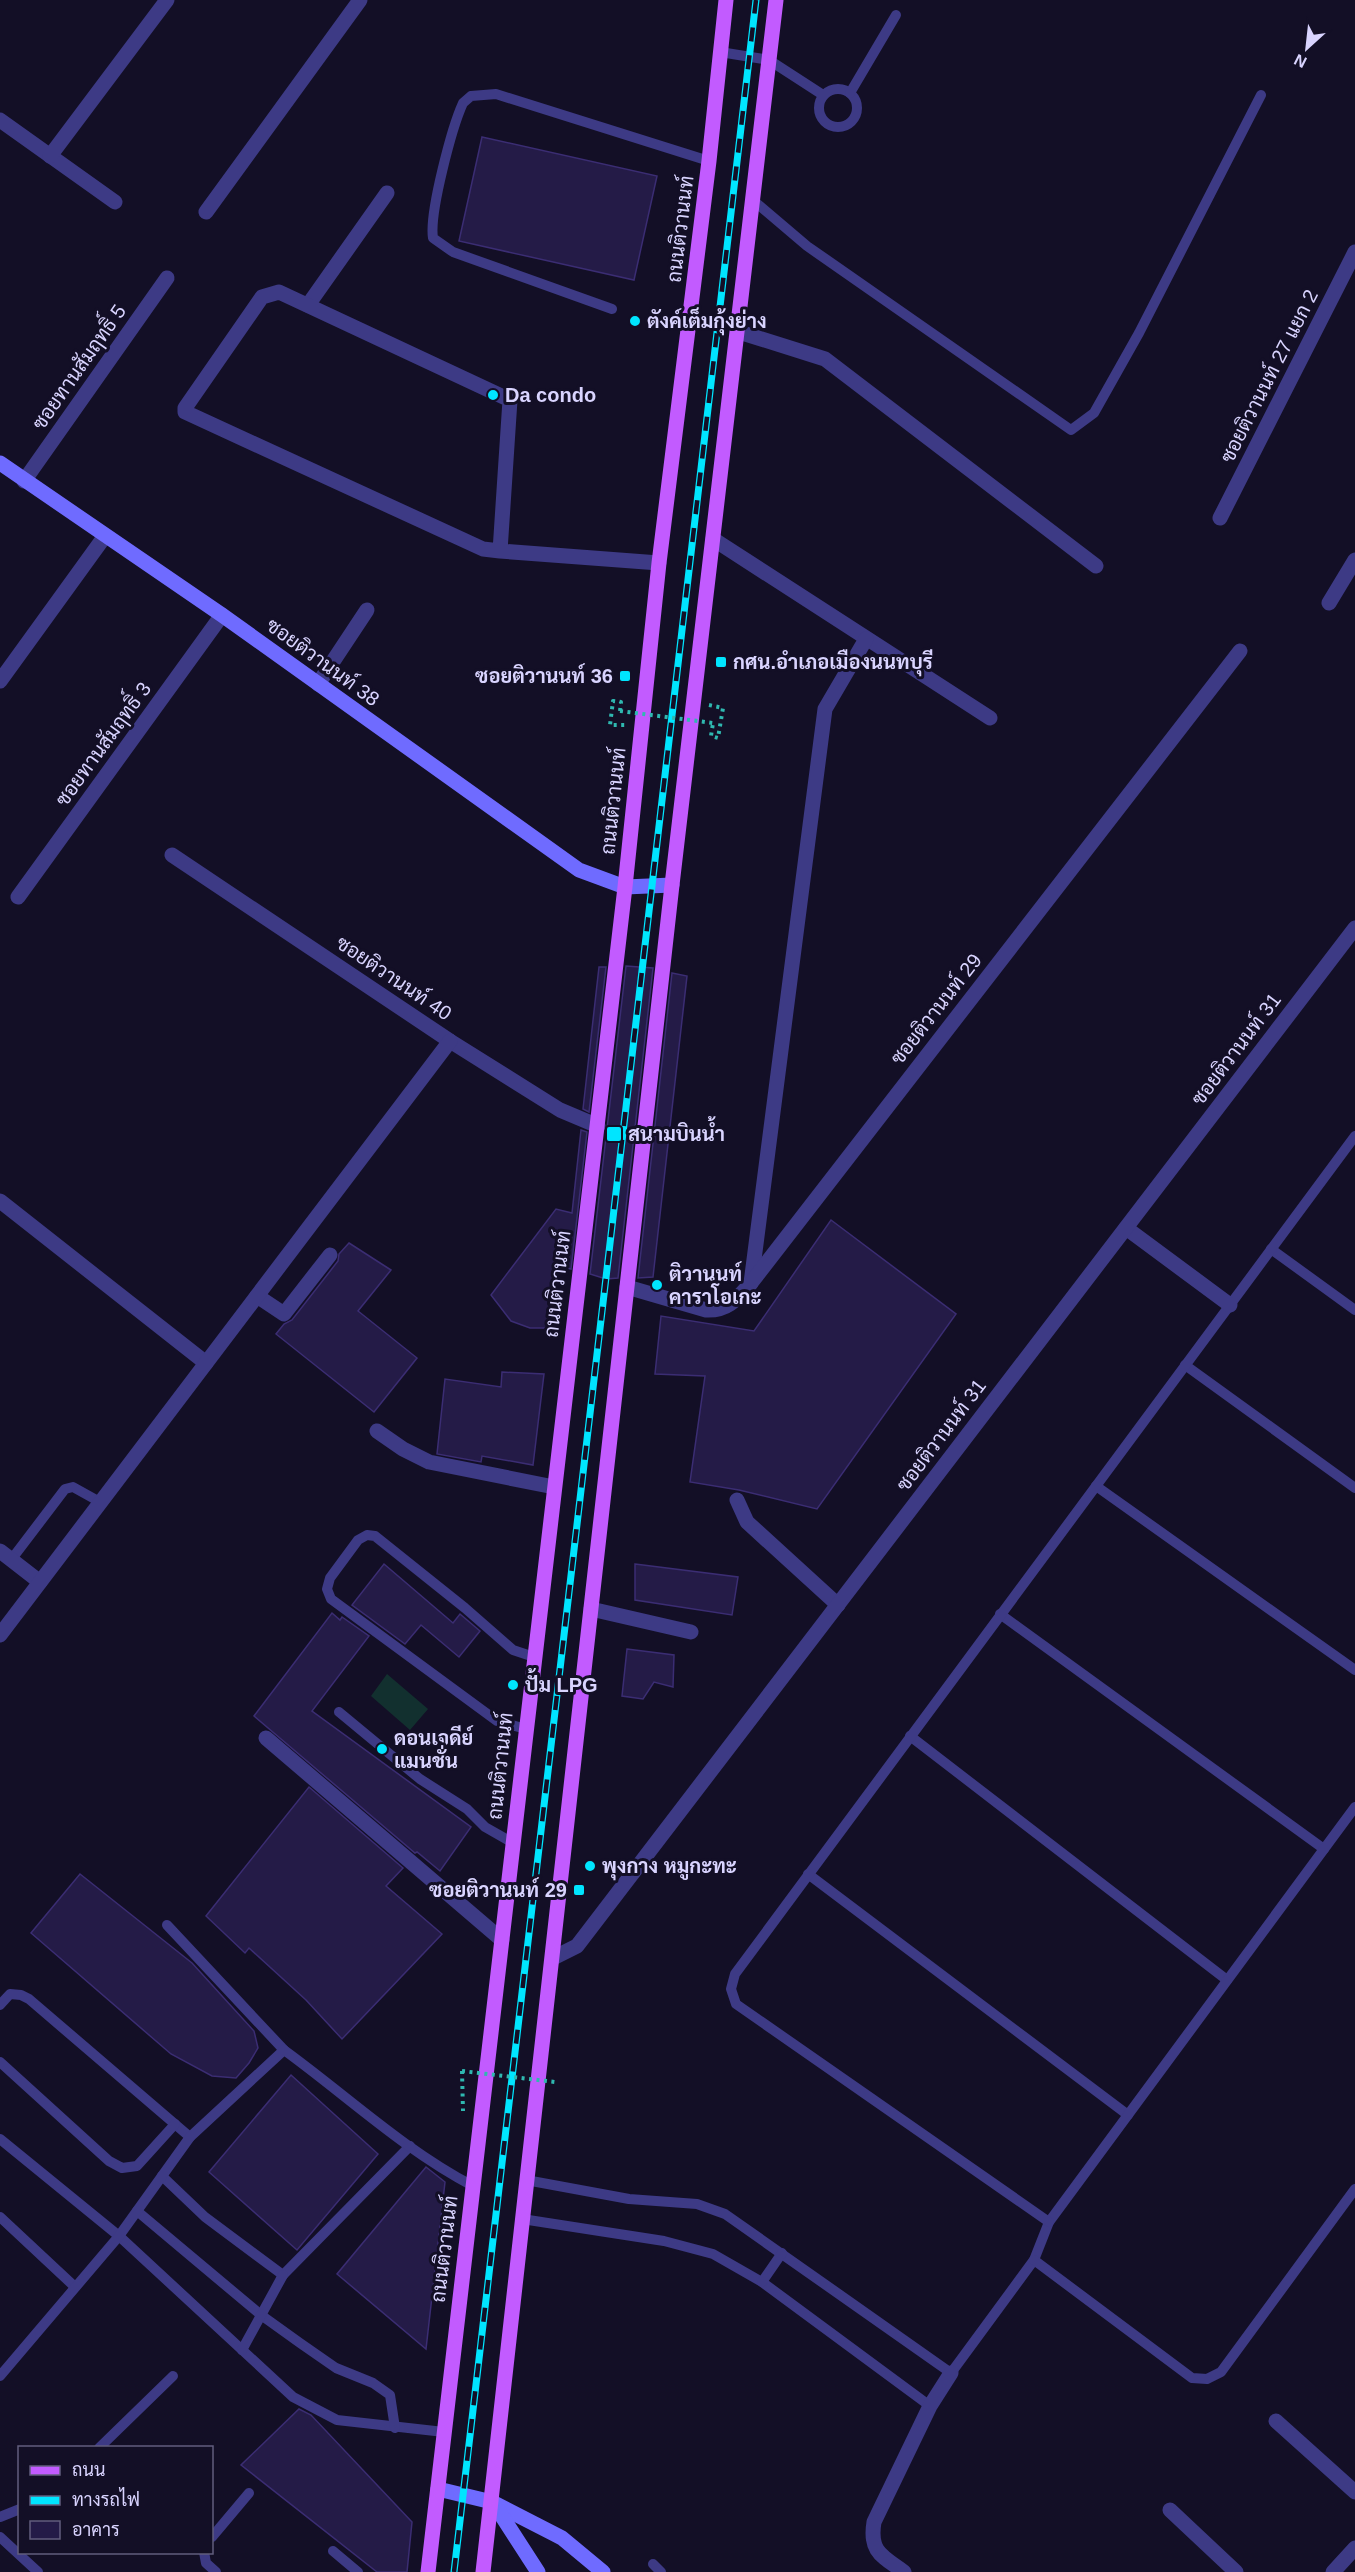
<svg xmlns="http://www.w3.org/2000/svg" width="1355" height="2572" font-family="Arial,Sarabun,sans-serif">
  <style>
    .green { fill: #12302f }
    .building { fill: #241b47; stroke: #3b2d73; stroke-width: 1.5 }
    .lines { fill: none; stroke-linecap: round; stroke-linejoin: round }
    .path { stroke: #2fb8b0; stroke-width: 4; stroke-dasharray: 3 4.5; stroke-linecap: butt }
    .lane { stroke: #3d3a85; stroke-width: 10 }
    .street { stroke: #3d3a85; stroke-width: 15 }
    .secondary { stroke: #6f6bff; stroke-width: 15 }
    .primary { stroke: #c25bff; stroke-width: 15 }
    .rail-casing { stroke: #00e5ff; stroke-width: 7 }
    .rail { stroke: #130f26; stroke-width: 4.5; stroke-dasharray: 14; stroke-linecap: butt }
    .path-bridge { stroke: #2fb8b0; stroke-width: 4; stroke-dasharray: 3 4.5; stroke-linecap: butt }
    .poi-dot { fill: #00e5ff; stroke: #130f26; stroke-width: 2 }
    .labels { text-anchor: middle; stroke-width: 6; stroke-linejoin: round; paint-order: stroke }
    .street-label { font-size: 20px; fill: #d9d4ff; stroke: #130f26 }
    .poi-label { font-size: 20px; font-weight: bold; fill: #d9d4ff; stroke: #130f26; text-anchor: start }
  </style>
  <rect width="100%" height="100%" fill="#130f26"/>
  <!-- green -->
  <polygon class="green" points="387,1674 428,1709 410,1730 371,1696"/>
  <!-- building -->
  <g class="building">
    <polygon points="482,137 657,176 634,280 459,241"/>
    <polygon points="626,966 653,968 618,1278 606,1279 590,1274"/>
    <polygon points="599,967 606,967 589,1112 583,1109"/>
    <polygon points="672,973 687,976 653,1277 638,1278"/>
    <polygon points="581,1130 587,1132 571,1269 558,1266 549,1328 530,1328 511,1321 491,1295 556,1209 572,1213"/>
    <polygon points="831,1220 956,1314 817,1509 739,1490 690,1482 705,1376 655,1374 661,1316 754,1331"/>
    <polygon points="349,1243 391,1270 358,1311 417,1358 374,1412 276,1334 284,1324 292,1320 338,1261 339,1254"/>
    <polygon points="502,1372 544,1374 533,1465 482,1456 481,1462 437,1454 445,1379 501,1387"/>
    <polygon points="384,1564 453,1623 460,1614 480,1631 459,1657 421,1625 405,1644 352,1605"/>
    <polygon points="635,1564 738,1577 732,1615 635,1600"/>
    <polygon points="332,1613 340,1620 342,1617 369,1636 312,1711 471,1827 440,1871 417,1852 415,1853 254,1716"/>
    <polygon points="627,1649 674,1655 673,1687 654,1682 643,1699 622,1696"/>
    <polygon points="309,1787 403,1868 386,1886 442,1934 342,2039 306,2000 249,1948 245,1953 206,1916"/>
    <polygon points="80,1874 192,1963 254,2031 258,2048 249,2063 236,2078 212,2076 171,2054 31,1933"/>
    <polygon points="291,2075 378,2154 297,2250 209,2172"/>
    <polygon points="426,2167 445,2182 426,2349 337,2274"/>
    <polygon points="299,2409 311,2415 412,2522 407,2572 377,2572 241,2465"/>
  </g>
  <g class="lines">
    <!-- path -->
    <g class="path">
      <polyline points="709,705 723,708 718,738 711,736 713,723"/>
      <polyline points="620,711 621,702 613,701 610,725 625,725"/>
      <polyline points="462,2071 463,2111"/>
    </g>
    <!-- lane -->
    <g class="lane">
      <polyline points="720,52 769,60 823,95"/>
      <circle cx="838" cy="108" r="19"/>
      <polyline points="850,93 896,15"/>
      <polyline points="754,201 807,246 1071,430 1094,413 1139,333 1261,95"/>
      <path d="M612,309L453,252L433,238C429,213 452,127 463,103L471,96L496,94L709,161"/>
      <polyline points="1271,1249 1355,1310"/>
      <polyline points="1185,1365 1355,1488"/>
      <polyline points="1096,1486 1355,1670"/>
      <polyline points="11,1560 65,1489 73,1487 100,1502"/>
      <polyline points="1000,1614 1324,1849"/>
      <polyline points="339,1712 420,1779 467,1809 485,1827 513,1843"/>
      <polyline points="526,1729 497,1721 331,1599 327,1589 330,1578 358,1540 367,1535 375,1536 465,1608 513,1650 534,1657"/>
      <polyline points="910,1736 1227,1980"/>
      <polyline points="808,1874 1128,2115"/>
      <polyline points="167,1925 284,2050"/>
      <polyline points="0,2005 10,1994 21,1995 29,1999 190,2137"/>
      <polyline points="0,2062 109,2161 122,2168 137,2166 175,2124"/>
      <polyline points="0,2139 119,2236 293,2397 337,2420 444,2432"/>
      <polyline points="162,2176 205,2217 283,2275 410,2146"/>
      <polyline points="526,2180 629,2199 697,2204 725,2214 951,2373 1034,2260 1049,2222 1355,1807"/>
      <polyline points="137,2211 261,2315 300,2343 336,2368 373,2383 390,2395 395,2428"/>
      <polyline points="0,2217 75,2287"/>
      <polyline points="522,2219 664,2241 713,2254 762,2282 930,2406"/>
      <polyline points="1049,2222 736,2004 731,1989 735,1974 1355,1136"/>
      <polyline points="1034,2260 1192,2378 1207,2379 1221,2372 1355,2189"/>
      <polyline points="762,2282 782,2253"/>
      <polyline points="242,2350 283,2275"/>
      <path d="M0,2376L119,2236L190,2137L284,2050C346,2095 404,2150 473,2186"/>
      <polyline points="99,2448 173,2376"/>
      <polyline points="0,2517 20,2509"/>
      <polyline points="0,2537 38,2572"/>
      <polyline points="212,2537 249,2493"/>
      <polyline points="333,2551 358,2572"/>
      <polyline points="204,2552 206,2563 216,2572"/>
      <polyline points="653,2564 661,2572"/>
    </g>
    <!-- street -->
    <g class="street">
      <polyline points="0,120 115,202"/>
      <polyline points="50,156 167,0"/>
      <polyline points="206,212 360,0"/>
      <polyline points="308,305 387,193"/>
      <polyline points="739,332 825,359 1096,566"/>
      <polyline points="24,481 167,278"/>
      <polyline points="1220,518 1355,252"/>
      <polyline points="713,539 990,718"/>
      <polyline points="500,551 510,400 279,292 262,297 185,408 185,412 483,549 500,551 659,563"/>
      <polyline points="1329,603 1355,560"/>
      <polyline points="0,681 105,536"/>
      <polyline points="318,684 367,610"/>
      <polyline points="172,855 450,1041 560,1110 598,1126"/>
      <polyline points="18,897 222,615"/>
      <polyline points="0,1201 206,1363"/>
      <polyline points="1126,1228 1230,1305"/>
      <polyline points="751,1283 825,709 866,639"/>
      <path d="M627,1287L706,1310C728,1311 737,1299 751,1283L1240,651"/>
      <polyline points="257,1296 284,1314 330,1255"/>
      <polyline points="377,1431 403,1449 429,1462 554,1487"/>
      <polyline points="737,1500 747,1522 838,1605"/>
      <polyline points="0,1551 40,1582"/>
      <polyline points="591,1609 691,1632"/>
      <polyline points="0,1635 450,1041"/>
      <polyline points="266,1738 502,1940"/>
      <polyline points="553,1958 577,1946 1355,928"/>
      <polyline points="1276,2421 1355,2492"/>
      <polyline points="1170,2510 1236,2572"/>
      <path d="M904,2572C882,2556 869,2552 874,2522L930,2406L951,2373"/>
      <polyline points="1333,2572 1355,2548"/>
    </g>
    <!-- secondary -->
    <g class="secondary">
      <polyline points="0,463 222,615 579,870 625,887 672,885"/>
      <polyline points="438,2489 492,2502 562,2538 603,2572"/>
      <polyline points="494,2504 538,2572"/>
    </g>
    <!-- primary -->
    <g class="primary">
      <polyline points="428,2572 625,887 659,563 709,161 726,0"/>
      <polyline points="483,2572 672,885 776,0"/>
    </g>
    <!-- rail casing -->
    <g class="rail-casing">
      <polyline id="rail" points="454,2572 756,0"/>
    </g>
    <!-- rail -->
    <use href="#rail" class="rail"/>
    <!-- path-bridge -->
    <g class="path-bridge">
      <polyline points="620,711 713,723"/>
      <polyline points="462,2071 555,2082"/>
    </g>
  </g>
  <!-- markers -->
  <g class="poi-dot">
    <circle cx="635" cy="321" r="6"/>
    <circle cx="493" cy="395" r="6"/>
    <rect x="715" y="656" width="12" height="12" rx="3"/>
    <rect x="619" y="670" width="12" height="12" rx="3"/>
    <rect x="606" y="1126" width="16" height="16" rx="3"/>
    <circle cx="657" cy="1285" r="6"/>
    <circle cx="513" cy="1685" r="6"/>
    <circle cx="382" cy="1749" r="6"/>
    <circle cx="590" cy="1866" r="6"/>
    <rect x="573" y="1884" width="12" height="12" rx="3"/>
  </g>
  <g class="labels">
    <!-- street labels -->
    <g class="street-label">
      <text transform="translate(680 229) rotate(-83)" y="7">ถนนติวานนท์</text>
      <text transform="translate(79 367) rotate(-55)" y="7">ซอยทานสัมฤทธิ์ 5</text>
      <text transform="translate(1269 376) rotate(-63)" y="7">ซอยติวานนท์ 27 แยก 2</text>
      <text transform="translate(323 662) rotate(36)" y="7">ซอยติวานนท์ 38</text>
      <text transform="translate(103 744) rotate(-54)" y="7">ซอยทานสัมฤทธิ์ 3</text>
      <text transform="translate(613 801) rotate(-84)" y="7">ถนนติวานนท์</text>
      <text transform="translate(394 978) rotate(34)" y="7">ซอยติวานนท์ 40</text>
      <text transform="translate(936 1009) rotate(-52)" y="7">ซอยติวานนท์ 29</text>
      <text transform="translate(1236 1049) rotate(-53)" y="7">ซอยติวานนท์ 31</text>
      <text transform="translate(557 1284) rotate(-83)" y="7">ถนนติวานนท์</text>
      <text transform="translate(941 1435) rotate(-53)" y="7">ซอยติวานนท์ 31</text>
      <text transform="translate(500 1766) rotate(-84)" y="7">ถนนติวานนท์</text>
      <text transform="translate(444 2249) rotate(-83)" y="7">ถนนติวานนท์</text>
    </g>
    <!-- poi labels -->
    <g class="poi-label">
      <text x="647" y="328">ตังค์เต็มกุ้งย่าง</text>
      <text x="505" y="402">Da condo</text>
      <text x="733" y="669">กศน.อำเภอเมืองนนทบุรี</text>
      <text x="613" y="683" text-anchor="end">ซอยติวานนท์ 36</text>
      <text x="628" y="1141">สนามบินน้ำ</text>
      <text x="669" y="1281">ติวานนท์<tspan x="669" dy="23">คาราโอเกะ</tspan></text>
      <text x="525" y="1692">ปั้ม LPG</text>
      <text x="394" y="1745">ดอนเจดีย์<tspan x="394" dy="23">แมนชั่น</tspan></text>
      <text x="602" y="1873">พุงกาง หมูกะทะ</text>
      <text x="567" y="1897" text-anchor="end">ซอยติวานนท์ 29</text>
    </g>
  </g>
  <!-- legend -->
  <rect x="18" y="2446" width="195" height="108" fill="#130f26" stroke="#625e7d" stroke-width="1.5"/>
  <rect x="30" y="2466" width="30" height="9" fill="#c25bff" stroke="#625e7d" stroke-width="1.5"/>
  <text x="72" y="2476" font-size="18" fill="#d9d4ff">ถนน</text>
  <rect x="30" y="2496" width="30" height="9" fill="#00e5ff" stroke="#625e7d" stroke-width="1.5"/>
  <text x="72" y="2506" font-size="18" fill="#d9d4ff">ทางรถไฟ</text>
  <rect x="30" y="2521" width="30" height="18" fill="#241b47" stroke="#625e7d" stroke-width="1.5"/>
  <text x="72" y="2536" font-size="18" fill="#d9d4ff">อาคาร</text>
  <!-- north arrow -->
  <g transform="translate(1307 48) rotate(207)" stroke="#130f26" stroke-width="4.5" paint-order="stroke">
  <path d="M0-4.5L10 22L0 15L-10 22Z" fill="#d9d4ff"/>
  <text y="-9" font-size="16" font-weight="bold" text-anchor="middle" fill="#d9d4ff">N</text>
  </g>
</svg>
